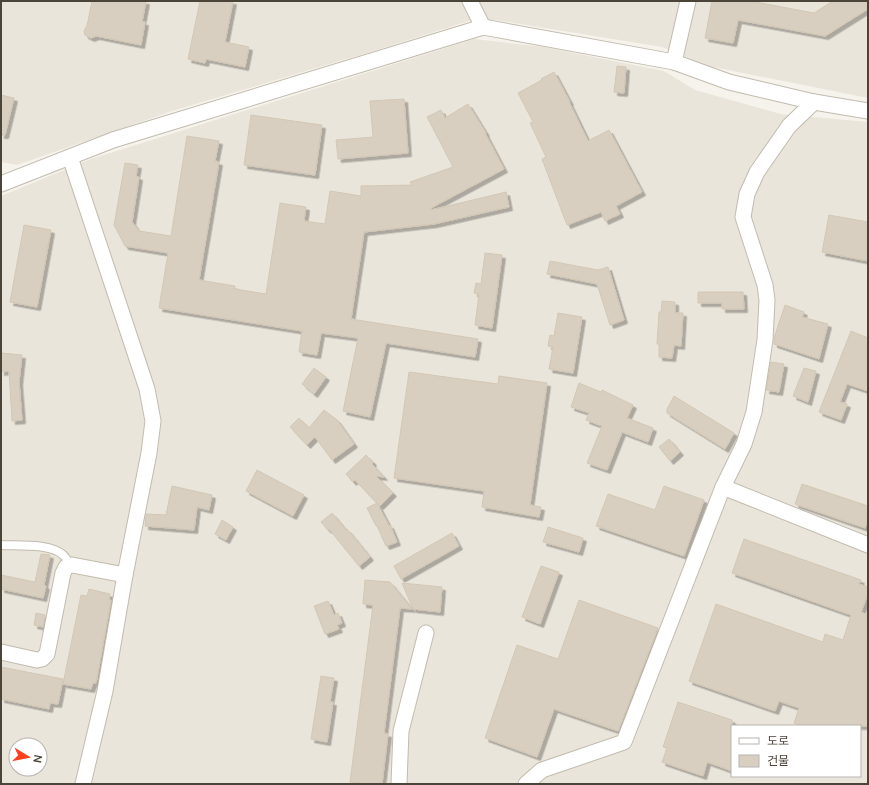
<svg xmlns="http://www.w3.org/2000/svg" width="869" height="785" font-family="Manrope,'Noto Sans KR',sans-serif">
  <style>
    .residential { fill: #eae5da; fill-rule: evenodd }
    .building { fill: #d8cfc1; stroke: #d3c7b4; filter: url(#shadow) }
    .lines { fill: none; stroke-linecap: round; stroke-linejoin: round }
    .lane-casing { stroke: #c2bbae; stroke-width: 10 }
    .street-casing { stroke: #c2bbae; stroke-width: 17 }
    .lane { stroke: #fff; stroke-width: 8 }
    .street { stroke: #fff; stroke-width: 15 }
  </style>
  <defs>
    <filter id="shadow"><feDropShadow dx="3.5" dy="3.5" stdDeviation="0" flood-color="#0004"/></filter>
  </defs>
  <rect width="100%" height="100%" fill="#f6f3ec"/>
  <!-- residential -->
  <g class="residential">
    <polygon points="1,1 868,1 868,98 708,66 662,47 496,20 469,21 370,52 172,111 17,165 1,162"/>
    <path d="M474,39L544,47L664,71L695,90L781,114L868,122V784H1V196L91,159ZM732,726H860V776H732ZM16,745H40V769H16Z"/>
  </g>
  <!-- building -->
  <g class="building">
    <polygon points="92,1 146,1 142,22 145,22 141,45 96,36 91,38 85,35 84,32 85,29 87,26"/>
    <polygon points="200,1 233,1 225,42 249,47 245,67 206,59 205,63 188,59"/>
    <polygon points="712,1 750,1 814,13 833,1 868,1 868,9 825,36 738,20 733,43 705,38"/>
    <polygon points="617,66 626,67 624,93 614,92"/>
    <polygon points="554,72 570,102 569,102 588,141 609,130 642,192 616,206 620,214 605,221 601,212 567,225 542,159 546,157 530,123 533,122 518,93 542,80 541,79"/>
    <polygon points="1,95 14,98 5,135 1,135"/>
    <polygon points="404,99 408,153 338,159 336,140 373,137 370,101"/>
    <polygon points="468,104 486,133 485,133 504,169 431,208 431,210 506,192 509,207 434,224 364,232 351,319 478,339 475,357 386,343 370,417 343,411 358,338 321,333 317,355 299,352 302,331 159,308 168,253 125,246 114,225 125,163 138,165 136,176 139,177 132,222 139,231 171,236 187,136 219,141 215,161 219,162 199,280 235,286 235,289 266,294 280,203 306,207 304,221 325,224 330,191 361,196 361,186 412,185 410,182 453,167 427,117 441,110 445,118"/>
    <polygon points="251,115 322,125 315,175 244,165"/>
    <polygon points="829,215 868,222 868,261 822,252"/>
    <polygon points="24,225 51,230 37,307 10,302"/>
    <polygon points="485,253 502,255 492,328 475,325 479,294 474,293 476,283 481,284"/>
    <polygon points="550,261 598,270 608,267 624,320 610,325 597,284 547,274"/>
    <polygon points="698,292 743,292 744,309 722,309 722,303 698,303"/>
    <polygon points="662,301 675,302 675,313 683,313 681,346 674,345 672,358 659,357 659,344 657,344 659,312 661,312"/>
    <polygon points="785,305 804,312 802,317 828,324 819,359 774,344 774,338"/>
    <polygon points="558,313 582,317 573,373 549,369 553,347 548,346 550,335 554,336"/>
    <polygon points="851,331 868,338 868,391 847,384 840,402 847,404 841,420 819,412"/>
    <polygon points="1,353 22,355 19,382 22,420 12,421 9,371 1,372"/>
    <polygon points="771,362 784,364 779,392 766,390"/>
    <polygon points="314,368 326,377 314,394 302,384"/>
    <polygon points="804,368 816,371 808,402 793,396"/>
    <polygon points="409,372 498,384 499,376 547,383 530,505 541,507 539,517 482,507 484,491 394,478"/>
    <polygon points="579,383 601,392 602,390 633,405 627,418 653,428 648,442 622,432 607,470 587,463 602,426 586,420 589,413 571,407"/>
    <polygon points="674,396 734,433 725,449 667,413 667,409"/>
    <polygon points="324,410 337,420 354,444 332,460 315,437 307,445 290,427 299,418 309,428"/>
    <polygon points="669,439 680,452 670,461 659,447"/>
    <polygon points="366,455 373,462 372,464 384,477 376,476 393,493 380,506 355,480 353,482 346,474"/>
    <polygon points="257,470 304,495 293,516 246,491"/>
    <polygon points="802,484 868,506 868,519 865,528 795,504"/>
    <polygon points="172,486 212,495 209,510 197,507 194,530 145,526 146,514 166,515"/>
    <polygon points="664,486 704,500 684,556 596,526 608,494 655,510"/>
    <polygon points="377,503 389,526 390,525 397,542 386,546 377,526 376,526 367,508"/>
    <polygon points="332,513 346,530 347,529 370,557 359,566 329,529 328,530 321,522"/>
    <polygon points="222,520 233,527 226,540 215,534"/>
    <polygon points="548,527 583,538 579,552 543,542"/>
    <polygon points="452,533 459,546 401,579 394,566"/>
    <polygon points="744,539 861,580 859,584 868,587 868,594 861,612 868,615 868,726 802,726 794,723 799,708 779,701 775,711 689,681 716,604 823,642 825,634 843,640 851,615 732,573"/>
    <polygon points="41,554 50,555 44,585 46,586 43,598 1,589 1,575 35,582"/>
    <polygon points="541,566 559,572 540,624 522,617"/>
    <polygon points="365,580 390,582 412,609 400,608 384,733 388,734 382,784 365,784 350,782 373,605 363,604"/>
    <polygon points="402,583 442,587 440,612 413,609"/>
    <polygon points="89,589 110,594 109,600 111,600 96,683 93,683 91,689 63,684 81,595 87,596"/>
    <polygon points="579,600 658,628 618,731 554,709 537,757 485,738 517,645 558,659"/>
    <polygon points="328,601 334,615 338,613 342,623 337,625 339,629 325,634 314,606"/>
    <polygon points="36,613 45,615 43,627 34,625"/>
    <polygon points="1,667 63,679 58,704 50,703 49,709 1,699"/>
    <polygon points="321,676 334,678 330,702 333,702 327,742 311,739"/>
    <polygon points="678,702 732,720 732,771 707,762 703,776 662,762 667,748 663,747"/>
  </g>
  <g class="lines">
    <!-- lane casing -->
    <g class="lane-casing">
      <path id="lane" d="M1,545C17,546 51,543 63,555C66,557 68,562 70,566"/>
    </g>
    <!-- street casing -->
    <g class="street-casing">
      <g id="street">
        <polyline points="470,1 483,27"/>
        <polyline points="674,62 688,1"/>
        <polyline points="70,157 147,389 153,421 149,453 125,575 105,691 83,784"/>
        <polyline points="1,184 113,140 483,27 674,62 729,82 814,102 868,111"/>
        <polyline points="723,487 744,444 754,412 765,340 767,300 765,285 743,217 747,194 757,172 789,126 814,102"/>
        <polyline points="1,652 37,660 42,659 47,654 63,573 66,567 72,565 125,575"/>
        <polyline points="399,784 401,731 426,633"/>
        <polyline points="526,784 542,770 624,742 723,487 868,545"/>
      </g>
    </g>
    <!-- lane -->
    <use href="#lane" class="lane"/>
    <!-- street -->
    <use href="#street" class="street"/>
  </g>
  <!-- border -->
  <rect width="869" height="785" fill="none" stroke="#4b4439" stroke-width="4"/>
  <!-- legend -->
  <rect x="731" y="725" width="130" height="52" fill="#ffffff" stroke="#b7b4b0"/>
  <rect x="739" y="738" width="20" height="6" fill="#ffffff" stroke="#b7b4b0"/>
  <text x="767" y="745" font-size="12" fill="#4b4439">도로</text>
  <rect x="739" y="755" width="20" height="12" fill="#d8cfc1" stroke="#b7b4b0"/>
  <text x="767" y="765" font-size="12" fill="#4b4439">건물</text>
  <!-- north arrow -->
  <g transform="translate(28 757) rotate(100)"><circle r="19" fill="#ffffff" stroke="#b7b4b0"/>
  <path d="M0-3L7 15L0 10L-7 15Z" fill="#fc3f1d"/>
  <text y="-6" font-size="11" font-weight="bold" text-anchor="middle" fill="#4b4439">N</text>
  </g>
</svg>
